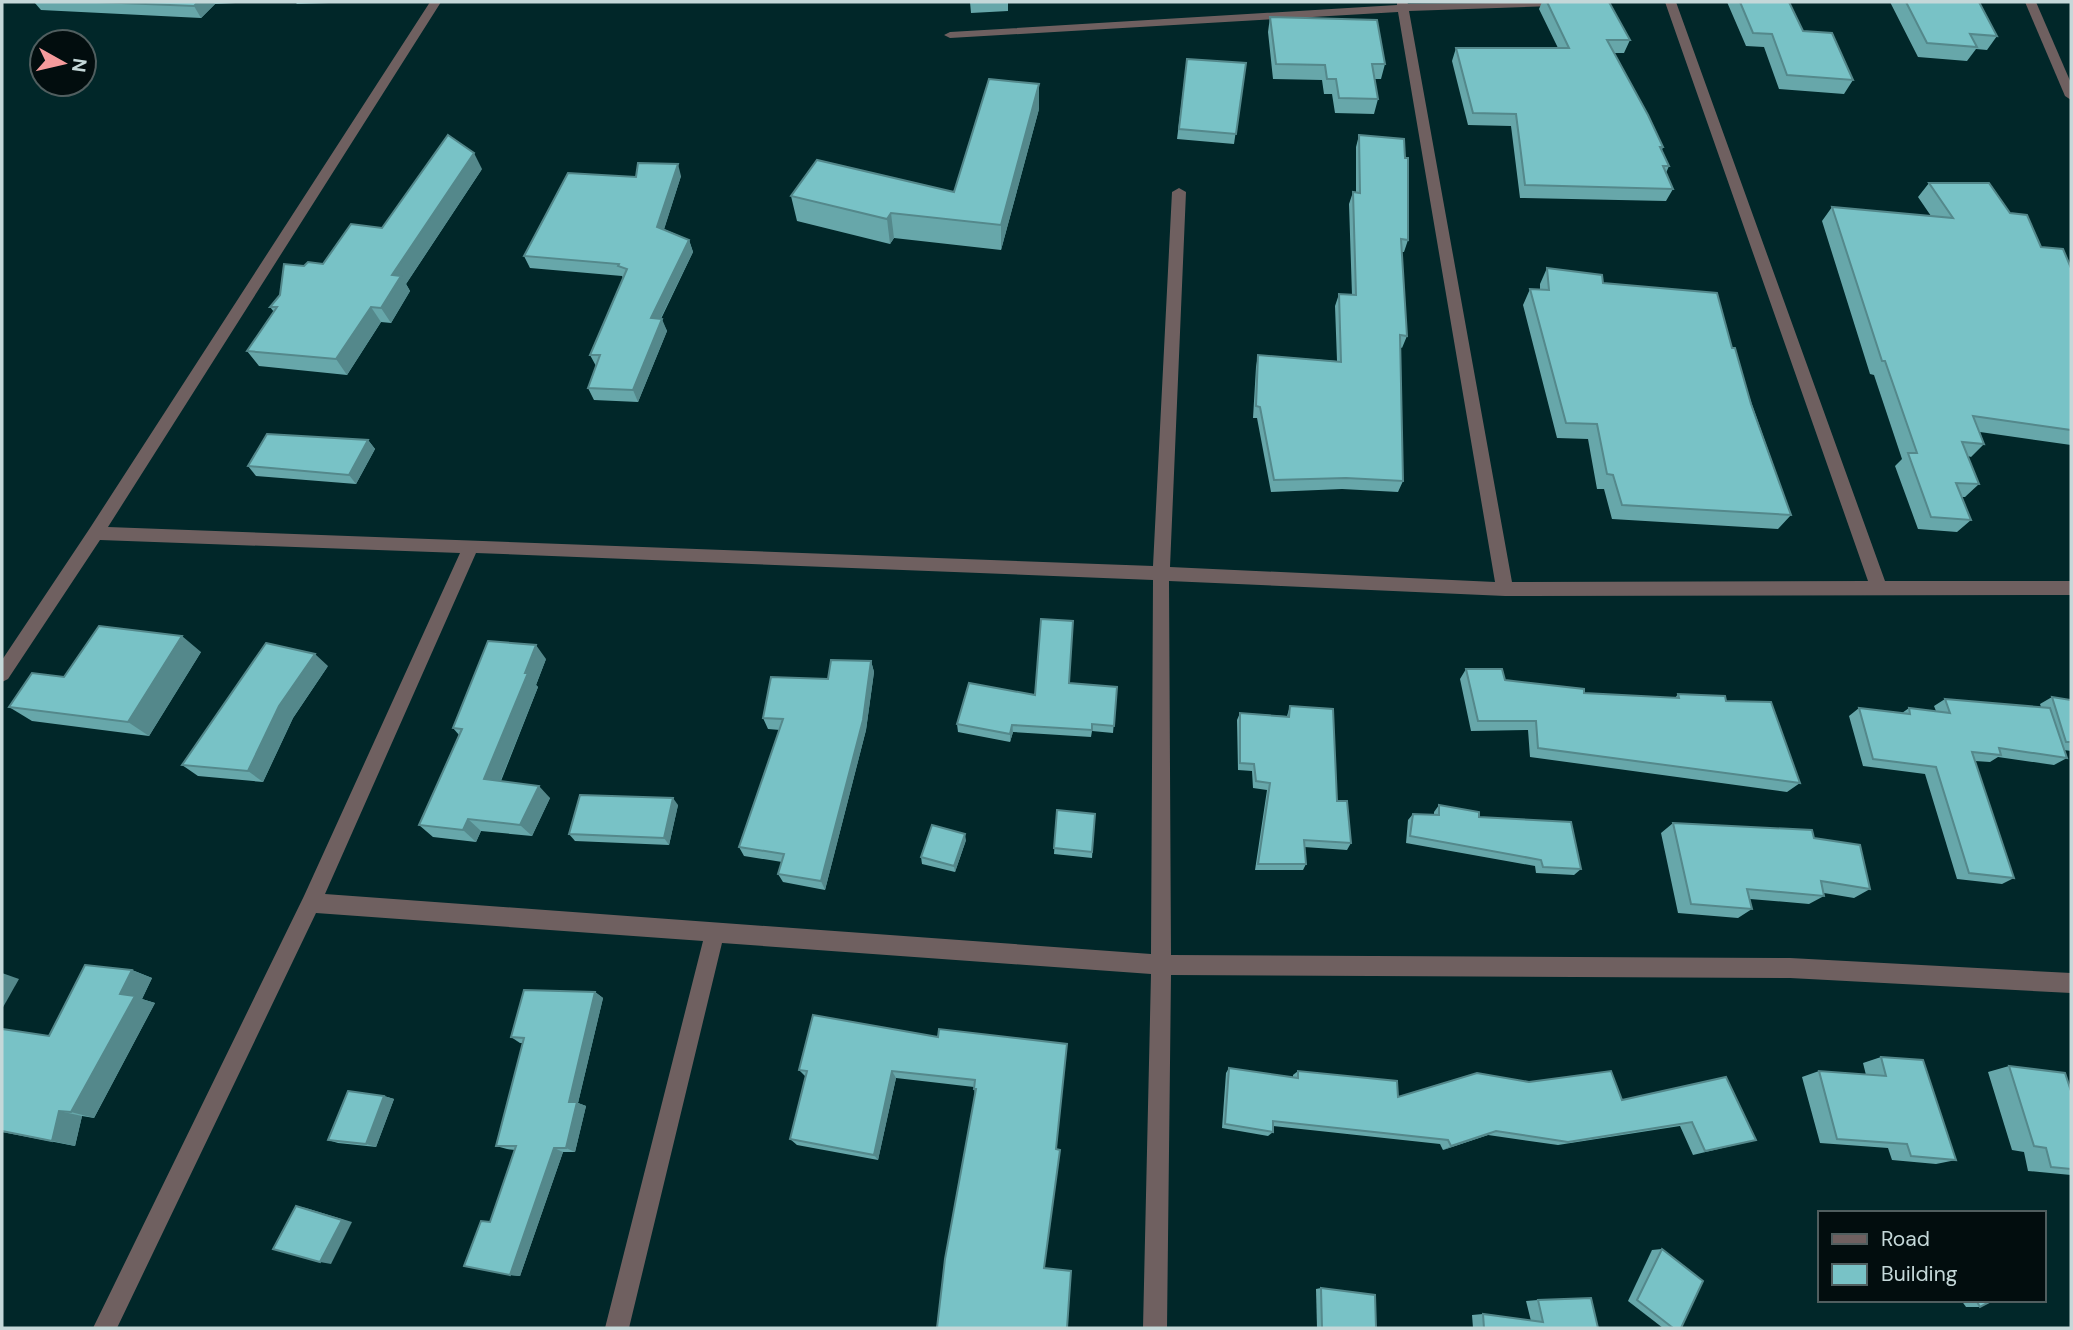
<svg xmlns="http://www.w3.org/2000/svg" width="2073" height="1330" font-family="'DM Sans',sans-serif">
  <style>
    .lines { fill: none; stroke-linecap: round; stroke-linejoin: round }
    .minor { fill: #6f6060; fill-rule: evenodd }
    .wall { fill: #67a7aa }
    .shaded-wall { fill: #54888b }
    .building { fill: #78c2c6; stroke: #54888b; stroke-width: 2 }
  </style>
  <rect width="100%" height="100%" fill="#012729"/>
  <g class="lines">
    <!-- minor -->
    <g class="minor">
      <path d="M430,2H441L108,527L1153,566L1172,192L1179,188L1186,192L1170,567L1495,582L1398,12L950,38L944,35L950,32L1397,5V2H1407L1408,4L1587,2L1582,5L1409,11L1512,582L1868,581L1665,2H1676L1885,581H2071V595L1505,596L1169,581L1171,955L1790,958L2071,973V993L1790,978L1171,975L1167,1328H1143L1151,974L722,943L629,1328H605L703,941L316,913L117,1328H93L304,896L460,553L100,540L8,679L2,682V660L90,528ZM476,553L1153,580L1151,954L325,894Z"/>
      <polygon points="2025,2 2036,2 2071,83 2071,100 2065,96"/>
    </g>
  </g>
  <!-- wall -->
  <g class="wall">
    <polygon points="34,2 258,2 215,4 201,18 41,10"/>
    <polygon points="295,2 361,2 297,4"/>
    <polygon points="970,2 1008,2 1008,11 971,13"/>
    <polygon points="1542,2 1609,2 1630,40 1624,53 1614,53 1663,147 1662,150 1669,166 1666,173 1673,189 1666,201 1520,198 1511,126 1468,125 1452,61 1456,48 1558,48 1539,9"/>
    <polygon points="1727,2 1789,2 1803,31 1853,80 1844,94 1779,89 1764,47 1746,46"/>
    <polygon points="1890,2 1979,2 1997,36 1987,50 1976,49 1967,61 1918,57"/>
    <polygon points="1270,17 1385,64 1381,79 1375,79 1378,99 1374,114 1335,113 1332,94 1324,94 1322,80 1273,79 1268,32"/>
    <polygon points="1187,59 1246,63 1234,144 1177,139"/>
    <polygon points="1039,109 1001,250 894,238 890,244 797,221 791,196 954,192"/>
    <polygon points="1359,135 1408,240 1404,252 1402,252 1407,336 1402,348 1400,347 1403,481 1398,492 1342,489 1271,492 1257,418 1253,418 1256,367 1258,355 1337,361 1335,306 1339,294 1352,295 1349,204 1353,192 1356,192 1356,147"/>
    <polygon points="482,169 406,284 410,291 391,323 381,322 347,375 259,366 247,351 274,312 270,307 304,266 323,264"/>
    <polygon points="681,176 664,229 689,240 693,252 661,319 667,331 638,402 594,400 588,388 596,366 590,355 623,278 622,276 530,268 524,256 636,177"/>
    <polygon points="1929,183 2010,213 2041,247 2071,268 2071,445 1980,432 1984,444 1971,457 1968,456 1979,484 1965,497 1961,497 1971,520 1957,532 1918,529 1895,466 1902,459 1874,375 1870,374 1822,221 1832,207 1931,216 1918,197"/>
    <polygon points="1547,268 1603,283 1732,348 1791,515 1778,529 1612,519 1604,489 1597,489 1588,439 1557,438 1523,305 1530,289 1540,290 1540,284"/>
    <polygon points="368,440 375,449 356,484 256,476 248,466"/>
    <polygon points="201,652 149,736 32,721 9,707 64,677"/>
    <polygon points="546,659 536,685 538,687 501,781 550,798 532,836 481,831 476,842 433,837 419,825 459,735 453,728"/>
    <polygon points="871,661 874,672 866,730 825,890 783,882 778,874 782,862 744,856 739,847 780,730 768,729 763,718 828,679"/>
    <polygon points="328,666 293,718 263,782 198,776 182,765"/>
    <polygon points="1466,669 1505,680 1584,693 1675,698 1678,694 1726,701 1800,783 1787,792 1530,757 1528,730 1471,731 1460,679"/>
    <polygon points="1069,683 1117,687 1113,733 1092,731 1091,737 1013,732 1010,742 958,732 957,724 1035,695"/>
    <polygon points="2052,697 2071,700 2071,751 2064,750 2067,758 2054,765 1998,757 1990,762 1975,761 2014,878 2002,884 1957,879 1925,774 1863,766 1849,716 1859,708 1902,713 1909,708 1936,711 1934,706 1945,699 2041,707 2040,704"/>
    <polygon points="1290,706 1337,801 1351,843 1347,850 1304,847 1306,864 1303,870 1255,870 1267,790 1253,788 1252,771 1238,770 1237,720 1240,713 1287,716"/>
    <polygon points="678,805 669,845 575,841 569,834"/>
    <polygon points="1439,805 1479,817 1581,869 1574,875 1536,873 1535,866 1406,843 1408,820 1413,814 1434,815 1434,812"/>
    <polygon points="1057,810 1095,814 1092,858 1054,854"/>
    <polygon points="1673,823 1814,838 1870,889 1854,898 1824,893 1824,896 1809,904 1750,899 1752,909 1738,918 1678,913 1661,833"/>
    <polygon points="966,840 955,872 922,864 921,857"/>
    <polygon points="132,970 152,978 142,999 155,1003 94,1118 82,1116 75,1146 2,1132 49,1036"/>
    <polygon points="595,992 603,998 578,1103 586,1106 575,1152 563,1152 520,1276 510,1275 490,1222 515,1150 507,1149 496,1146 523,1043 520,1043 511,1037"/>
    <polygon points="938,1037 1067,1044 1044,1268 1067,1328 975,1095 974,1087 896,1078 878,1160 797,1145 790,1139 806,1077 799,1070"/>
    <polygon points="1881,1057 1956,1160 1936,1164 1892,1160 1888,1148 1820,1143 1802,1077 1819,1071 1866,1075 1863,1063"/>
    <polygon points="2009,1066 2071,1091 2071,1175 2028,1171 2024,1152 2012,1150 1988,1072"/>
    <polygon points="1229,1068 1293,1077 1293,1075 1298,1071 1398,1097 1622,1100 1756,1140 1693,1155 1680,1126 1558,1145 1488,1135 1443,1150 1440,1144 1273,1126 1273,1132 1268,1136 1222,1128 1226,1073"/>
    <polygon points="384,1096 394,1099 376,1147 338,1143 328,1140"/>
    <polygon points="1662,1249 1681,1328 1663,1328 1628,1301 1652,1250"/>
    <polygon points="1321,1288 1376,1328 1317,1328 1316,1289"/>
    <polygon points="1538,1300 1598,1328 1473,1328 1472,1315 1483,1314 1531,1321 1526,1301"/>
    <polygon points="1961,1300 1993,1300 1980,1307 1966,1307"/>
  </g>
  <!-- shaded-wall -->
  <g class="shaded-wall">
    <polygon points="198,2 213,2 215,4 201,18 194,6"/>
    <polygon points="1039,84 1039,109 1001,250 1001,225"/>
    <polygon points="474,153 482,169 406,284 410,291 391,323 381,308 392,275"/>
    <polygon points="678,164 681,176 661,239 657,227"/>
    <polygon points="891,213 894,238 890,244 887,219"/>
    <polygon points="689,240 693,252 655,330 651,318"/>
    <polygon points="371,307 381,322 347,375 336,359"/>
    <polygon points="662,319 667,331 638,402 633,390"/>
    <polygon points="368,440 375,449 356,484 349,475"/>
    <polygon points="182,636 201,652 149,736 128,722"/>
    <polygon points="536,645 546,659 536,685 538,687 496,792 484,779"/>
    <polygon points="315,654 328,666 293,718 263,782 248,771 279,706"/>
    <polygon points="871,661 874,672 866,730 825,890 821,881"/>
    <polygon points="1012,725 1013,732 1010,742 1010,734"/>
    <polygon points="539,786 550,798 532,836 520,825"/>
    <polygon points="673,798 678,805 669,845 664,838"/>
    <polygon points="468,819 481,831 476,842 463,830"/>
    <polygon points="965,834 966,840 955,872 954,866"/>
    <polygon points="132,970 152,978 142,999 155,1003 94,1118 71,1112 120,994"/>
    <polygon points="2,973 19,979 2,1009"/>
    <polygon points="595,992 603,998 578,1103 586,1106 575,1152 566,1148 569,1102"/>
    <polygon points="892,1071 896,1078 878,1160 874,1155"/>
    <polygon points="384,1096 394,1099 376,1147 366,1144"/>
    <polygon points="59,1111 82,1116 75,1146 52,1141"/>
    <polygon points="1496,1131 1488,1135 1443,1150 1451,1146"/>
    <polygon points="554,1148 563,1152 520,1276 510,1275"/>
    <polygon points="296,1206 306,1208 352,1222 331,1264 320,1262"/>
  </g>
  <!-- building -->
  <g class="building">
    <polygon points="97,2 198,2 194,6"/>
    <polygon points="1547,2 1609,2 1630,40 1607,40 1648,115 1663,147 1660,147 1669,166 1663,166 1673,189 1525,185 1516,114 1473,113 1456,48 1569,48"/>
    <polygon points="1740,2 1789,2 1803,31 1832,33 1853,80 1787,75 1772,34 1753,33"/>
    <polygon points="1906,2 1979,2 1997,36 1970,34 1977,47 1927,43"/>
    <polygon points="1270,17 1377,20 1385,64 1372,64 1378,99 1339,98 1336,79 1327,79 1325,65 1276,64"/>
    <polygon points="1187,59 1246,63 1236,134 1179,129"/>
    <polygon points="989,79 1039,84 1001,225 891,213 887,219 791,196 817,160 954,192"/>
    <polygon points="448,135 474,153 392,275 401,276 381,308 371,307 336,359 247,351 277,307 270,307 280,295 284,264 304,266 308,262 323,264 351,224 382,228"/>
    <polygon points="1359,135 1404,139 1405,158 1408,158 1408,240 1401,239 1407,336 1400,335 1403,481 1346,478 1274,480 1260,407 1256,406 1258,355 1341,362 1339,294 1356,295 1353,192 1360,193"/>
    <polygon points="638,163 678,164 657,227 689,240 651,318 662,319 633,390 588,388 600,355 590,355 627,269 618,266 619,264 524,256 568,173 636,177"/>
    <polygon points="1929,183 1989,183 2010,213 2027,215 2041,247 2063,249 2071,268 2071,430 1973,416 1984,444 1962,442 1979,484 1956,483 1971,520 1931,517 1908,453 1917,453 1885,361 1882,361 1832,207 1953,218"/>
    <polygon points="1547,268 1602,275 1603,283 1717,293 1732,348 1735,348 1751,404 1791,515 1622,505 1613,475 1607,474 1597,424 1566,423 1530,289 1549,290"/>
    <polygon points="267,434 368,440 349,475 248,466"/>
    <polygon points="1041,619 1073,621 1069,683 1117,687 1114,726 1092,724 1092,730 1012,725 1010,734 957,724 969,683 1035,695"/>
    <polygon points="99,626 182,636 128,722 9,707 32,673 64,677"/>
    <polygon points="488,641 536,645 525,673 528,673 484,779 539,786 520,825 468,819 463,830 419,825 462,729 453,728"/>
    <polygon points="266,643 315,654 279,706 248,771 182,765"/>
    <polygon points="831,660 871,661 863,720 821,881 778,874 784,854 739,847 783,719 763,718 771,677 828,679"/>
    <polygon points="1466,669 1502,669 1505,680 1584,689 1584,693 1679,698 1678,694 1725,696 1726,701 1771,702 1800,783 1538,748 1536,721 1478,721"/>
    <polygon points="2052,697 2071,700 2071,742 2066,742"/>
    <polygon points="1945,699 2050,708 2067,758 1999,748 2001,755 1972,752 2014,878 1969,873 1936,767 1873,759 1859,708 1910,714 1909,708 1950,713"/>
    <polygon points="1290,706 1333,709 1337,801 1347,801 1351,843 1304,840 1306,864 1258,864 1270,783 1256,781 1254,764 1240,763 1240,713 1289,717"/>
    <polygon points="580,795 673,798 664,838 569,834"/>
    <polygon points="1439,805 1479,812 1479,817 1571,822 1581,869 1543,867 1541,860 1410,836 1413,814 1439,815"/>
    <polygon points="1057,810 1095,814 1092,852 1054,848"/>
    <polygon points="1673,823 1812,830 1814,838 1860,845 1870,889 1821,881 1824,896 1747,889 1752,909 1691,904"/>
    <polygon points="932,825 965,834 954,866 921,857"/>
    <polygon points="85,965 132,970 120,994 135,996 71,1112 59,1111 52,1141 2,1131 2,1029 49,1036"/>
    <polygon points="524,990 595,992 569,1102 577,1102 566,1148 554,1148 510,1275 464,1266 481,1221 490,1222 516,1146 496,1146 524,1038 511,1037"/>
    <polygon points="813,1015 938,1037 939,1029 1067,1044 1056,1149 1060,1150 1044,1268 1071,1271 1067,1328 937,1328 945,1259 976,1089 974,1089 975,1080 892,1071 874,1155 790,1139 807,1071 799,1070"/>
    <polygon points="1881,1057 1923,1060 1956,1160 1911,1156 1907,1144 1837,1139 1819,1071 1886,1076"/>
    <polygon points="2009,1066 2065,1073 2071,1091 2071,1169 2051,1167 2046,1148 2034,1146"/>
    <polygon points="1229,1068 1298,1078 1298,1071 1397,1081 1398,1097 1477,1073 1529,1082 1611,1071 1622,1100 1726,1077 1756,1140 1705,1151 1692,1122 1568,1142 1496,1131 1451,1146 1448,1140 1273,1121 1273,1132 1225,1124"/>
    <polygon points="348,1091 384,1096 366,1144 328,1140"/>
    <polygon points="296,1206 342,1220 320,1262 273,1249"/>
    <polygon points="1662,1249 1703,1281 1681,1328 1673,1328 1637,1300"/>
    <polygon points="1321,1288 1375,1295 1376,1328 1322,1328"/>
    <polygon points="1591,1298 1598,1328 1484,1328 1483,1314 1543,1322 1538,1300"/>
    <polygon points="1976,1300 1993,1300 1980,1307"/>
  </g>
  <!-- border -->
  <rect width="2073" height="1330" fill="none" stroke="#c5d8d9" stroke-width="7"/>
  <!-- legend -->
  <rect x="1818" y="1211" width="228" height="91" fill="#020d0e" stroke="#505e5f" stroke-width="2"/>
  <rect x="1832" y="1234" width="35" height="10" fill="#6f6060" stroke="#505e5f" stroke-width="2"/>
  <text x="1881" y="1246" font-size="21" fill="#c5d8d9">Road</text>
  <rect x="1832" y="1264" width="35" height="21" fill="#78c2c6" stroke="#505e5f" stroke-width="2"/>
  <text x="1881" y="1281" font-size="21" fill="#c5d8d9">Building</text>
  <!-- north arrow -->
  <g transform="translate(63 63) rotate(98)"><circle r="33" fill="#020d0e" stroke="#505e5f" stroke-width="2"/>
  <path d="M0-5L12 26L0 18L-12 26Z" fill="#f59b9c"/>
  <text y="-10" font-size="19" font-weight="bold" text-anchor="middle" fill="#c5d8d9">N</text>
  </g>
</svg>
